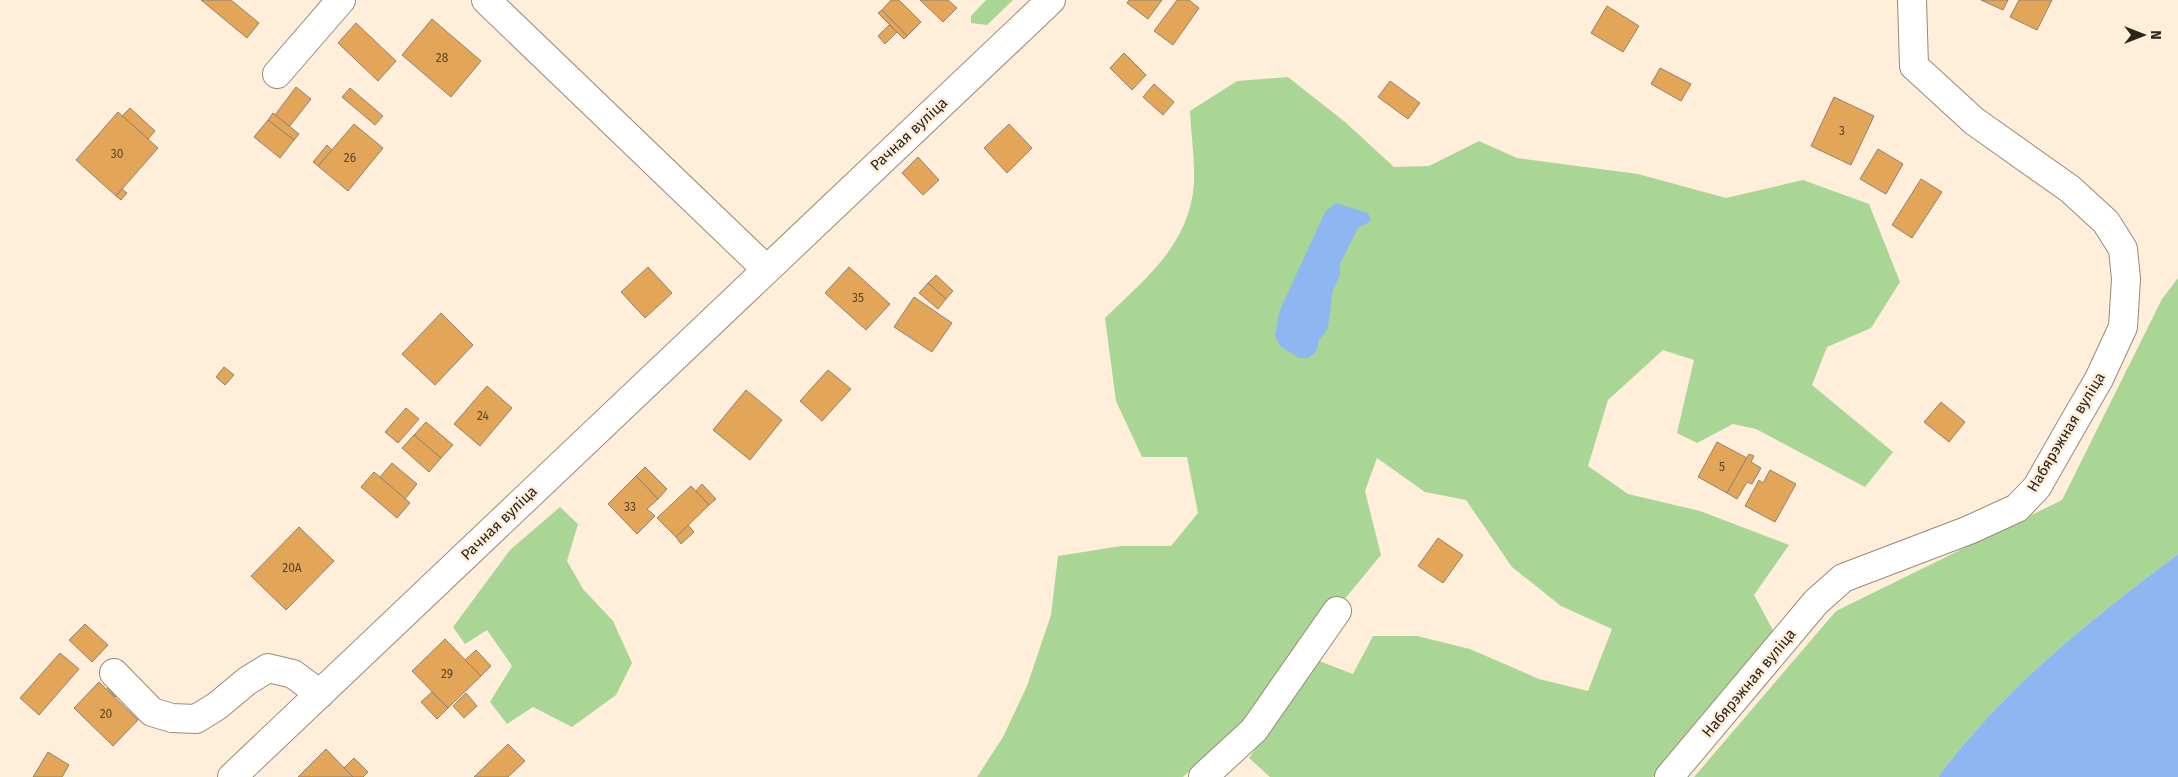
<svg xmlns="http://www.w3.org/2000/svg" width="2178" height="777" font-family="'Fira Sans',sans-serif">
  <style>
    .green { fill: #a9d694 }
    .water { fill: #8eb7f1 }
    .building { fill: #e3a658; stroke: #918270 }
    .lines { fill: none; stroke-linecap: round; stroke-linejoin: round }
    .minor-casing { stroke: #9a8a79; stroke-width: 30 }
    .minor { stroke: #fff; stroke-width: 28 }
    .labels { text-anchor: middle; stroke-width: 5; stroke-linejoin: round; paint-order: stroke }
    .number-label { font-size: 12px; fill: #59442c }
    .street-label { font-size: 15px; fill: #2b241d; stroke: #ffeeda }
  </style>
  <rect width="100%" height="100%" fill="#ffeeda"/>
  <!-- green -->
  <g class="green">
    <polygon points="986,0 1013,0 987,25 971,23 971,16"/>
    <path d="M1288,77L1345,122L1394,167L1429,166L1479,141L1517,158L1638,174L1726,198L1803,180L1869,204L1900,282L1871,328L1827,347L1812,385L1893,452L1865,487L1756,429L1733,424L1697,443L1677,433L1694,360L1663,350L1608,400L1588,466L1628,494L1700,511L1789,545L1754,595L1774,632L1653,777H1270L1249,758L1319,661L1353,674L1373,636H1417L1470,649L1539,679L1588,691L1612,629L1561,606L1512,567L1466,500L1425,492L1377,458L1365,491L1381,555L1244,721L1183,777H977L1003,737L1027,686L1051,615L1058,556L1121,546H1171L1198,513L1187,457H1142L1116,401L1105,318C1146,278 1189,245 1194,184C1195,160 1191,134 1190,111L1237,81Z"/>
    <path d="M2178,278V554C2090,620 2004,688 1938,777H1694L1836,611L2062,500L2162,299Z"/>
    <polygon points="560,507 578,524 567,561 583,589 613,621 632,663 616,695 572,727 533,707 507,724 490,702 512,666 487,630 465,644 453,627 510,550"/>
  </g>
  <!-- water -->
  <g class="water">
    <polygon points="1336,203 1368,213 1371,221 1358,228 1340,264 1340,276 1333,290 1328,328 1319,340 1316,352 1308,358 1299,358 1280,346 1275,336 1279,312 1325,212"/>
    <path d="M2178,554V777H1938C2004,688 2090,620 2178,554Z"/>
  </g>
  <!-- building -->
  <g class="building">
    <polygon points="201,0 231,0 259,23 247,38"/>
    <polygon points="891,0 899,0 921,22 907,36 882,10"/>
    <polygon points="920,0 948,0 957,8 943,22"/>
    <polygon points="1129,0 1162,0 1148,19 1127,3"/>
    <polygon points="1177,0 1189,0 1199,8 1173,45 1154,31"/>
    <polygon points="1981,0 2008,0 2003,10"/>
    <polygon points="2019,0 2052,0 2037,30 2010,17"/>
    <polygon points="1607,6 1639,26 1623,52 1591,33"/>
    <polygon points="882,10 907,36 904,39 878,13"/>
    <polygon points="432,19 481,61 451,97 402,55"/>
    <polygon points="356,23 396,61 378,81 338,43"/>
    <polygon points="889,25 897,32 885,44 878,36"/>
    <polygon points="1124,53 1146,75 1132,90 1110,68"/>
    <polygon points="1660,68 1691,84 1681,101 1651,84"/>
    <polygon points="1390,81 1420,103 1408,119 1378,97"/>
    <polygon points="1154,84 1174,102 1163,115 1143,97"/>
    <polygon points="296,87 311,99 289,127 275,115"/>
    <polygon points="350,88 383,116 375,125 342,97"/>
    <polygon points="1834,97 1874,116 1851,165 1811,146"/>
    <polygon points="130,108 155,131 148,139 122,116"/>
    <polygon points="118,112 158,148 116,196 76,160"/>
    <polygon points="273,113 299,134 294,140 268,120"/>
    <polygon points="268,120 294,140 280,158 254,137"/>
    <polygon points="354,124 383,148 348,191 318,166"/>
    <polygon points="1009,124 1032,148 1007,173 984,148"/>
    <polygon points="327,145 332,150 318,166 313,162"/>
    <polygon points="1878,149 1903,164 1886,194 1860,179"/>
    <polygon points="918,157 939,180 923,195 902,173"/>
    <polygon points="1921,179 1942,192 1912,238 1892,225"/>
    <polygon points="122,189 127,193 121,200 116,196"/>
    <polygon points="648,267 672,293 645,318 621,292"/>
    <polygon points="849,267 890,304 866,330 825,293"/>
    <polygon points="936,275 953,291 946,299 928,283"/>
    <polygon points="928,283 946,299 938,309 919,293"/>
    <polygon points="914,297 952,323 932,352 894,327"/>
    <polygon points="441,313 473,345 435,385 402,354"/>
    <polygon points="224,367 234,375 225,385 216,377"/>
    <polygon points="828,370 851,389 822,421 800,401"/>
    <polygon points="487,386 512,408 480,446 454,424"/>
    <polygon points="746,390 782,420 750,460 713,430"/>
    <polygon points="1941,402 1965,422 1949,442 1924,422"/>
    <polygon points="406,408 419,419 398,443 385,432"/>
    <polygon points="426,422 453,445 441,458 414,435"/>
    <polygon points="414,435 441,458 429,472 402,448"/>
    <polygon points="1717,442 1747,458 1727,493 1698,477"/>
    <polygon points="1749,454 1754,456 1751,462 1761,468 1752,484 1747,482 1737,499 1727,493"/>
    <polygon points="392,463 417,484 405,499 380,477"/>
    <polygon points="645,467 667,489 658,499 636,476"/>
    <polygon points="1770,470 1796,484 1775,522 1745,506 1759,480 1763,483"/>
    <polygon points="374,472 410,503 397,518 361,487"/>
    <polygon points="636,476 658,499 647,509 655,516 637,534 608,504"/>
    <polygon points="702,484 716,499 709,505 696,491"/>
    <polygon points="691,486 709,505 676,537 657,518"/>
    <polygon points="688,525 694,532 681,544 676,537"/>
    <polygon points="299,527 334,561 286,610 251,576"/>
    <polygon points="1438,538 1463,555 1443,583 1418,566"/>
    <polygon points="85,624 108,645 92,662 69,640"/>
    <polygon points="445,639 481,676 448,708 412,671"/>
    <polygon points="476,650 491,666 481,676 465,660"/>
    <polygon points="60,653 79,669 39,715 20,698"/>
    <polygon points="99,682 138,720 113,746 74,708"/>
    <polygon points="111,684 120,692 115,697 107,688"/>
    <polygon points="432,692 448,708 437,719 421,702"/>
    <polygon points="466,693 477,706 464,718 453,706"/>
    <polygon points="508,744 525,761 508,777 474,777"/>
    <polygon points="326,749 353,777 298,777"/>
    <polygon points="48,752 69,765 62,777 33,777"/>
    <polygon points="354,758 368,772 363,777 353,777 344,768"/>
  </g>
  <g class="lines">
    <!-- minor casing -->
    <g class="minor-casing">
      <g id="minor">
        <polyline points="486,0 766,269"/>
        <polyline points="277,74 341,0"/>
        <polyline points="114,673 152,712 172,718 196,719 217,706 247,681 268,668 293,674 320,694"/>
        <polyline points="232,777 1051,0"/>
        <polyline points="1203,777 1254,730 1337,611"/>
        <polyline points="1669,777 1816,602 1843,578 1969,530 2017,508 2037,487 2070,429 2099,379 2123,327 2126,279 2123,249 2106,222 2070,189 1974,121 1914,66 1912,0"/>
      </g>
    </g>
    <!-- minor -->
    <use href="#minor" class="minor"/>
  </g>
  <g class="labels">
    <!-- number labels -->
    <g class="number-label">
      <text x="442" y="62">28</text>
      <text x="1842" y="135">3</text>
      <text x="117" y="158">30</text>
      <text x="350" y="162">26</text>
      <text x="858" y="302">35</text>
      <text x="483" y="420">24</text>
      <text x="1722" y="471">5</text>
      <text x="630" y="511">33</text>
      <text x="292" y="572">20А</text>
      <text x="447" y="678">29</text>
      <text x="106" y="718">20</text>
    </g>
    <!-- street labels -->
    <g class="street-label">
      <text transform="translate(909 134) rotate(-43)" y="5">Рачная вуліца</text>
      <text transform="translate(2066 432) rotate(-59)" y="5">Набярэжная вуліца</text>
      <text transform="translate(499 523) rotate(-44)" y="5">Рачная вуліца</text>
      <text transform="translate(1749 683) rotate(-50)" y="5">Набярэжная вуліца</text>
    </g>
  </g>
  <!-- north arrow -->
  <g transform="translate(2143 35) rotate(90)" stroke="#ffeeda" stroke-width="4" paint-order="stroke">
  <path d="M0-4L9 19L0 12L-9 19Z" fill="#2b241d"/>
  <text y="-8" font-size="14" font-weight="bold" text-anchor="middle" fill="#2b241d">N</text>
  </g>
</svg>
